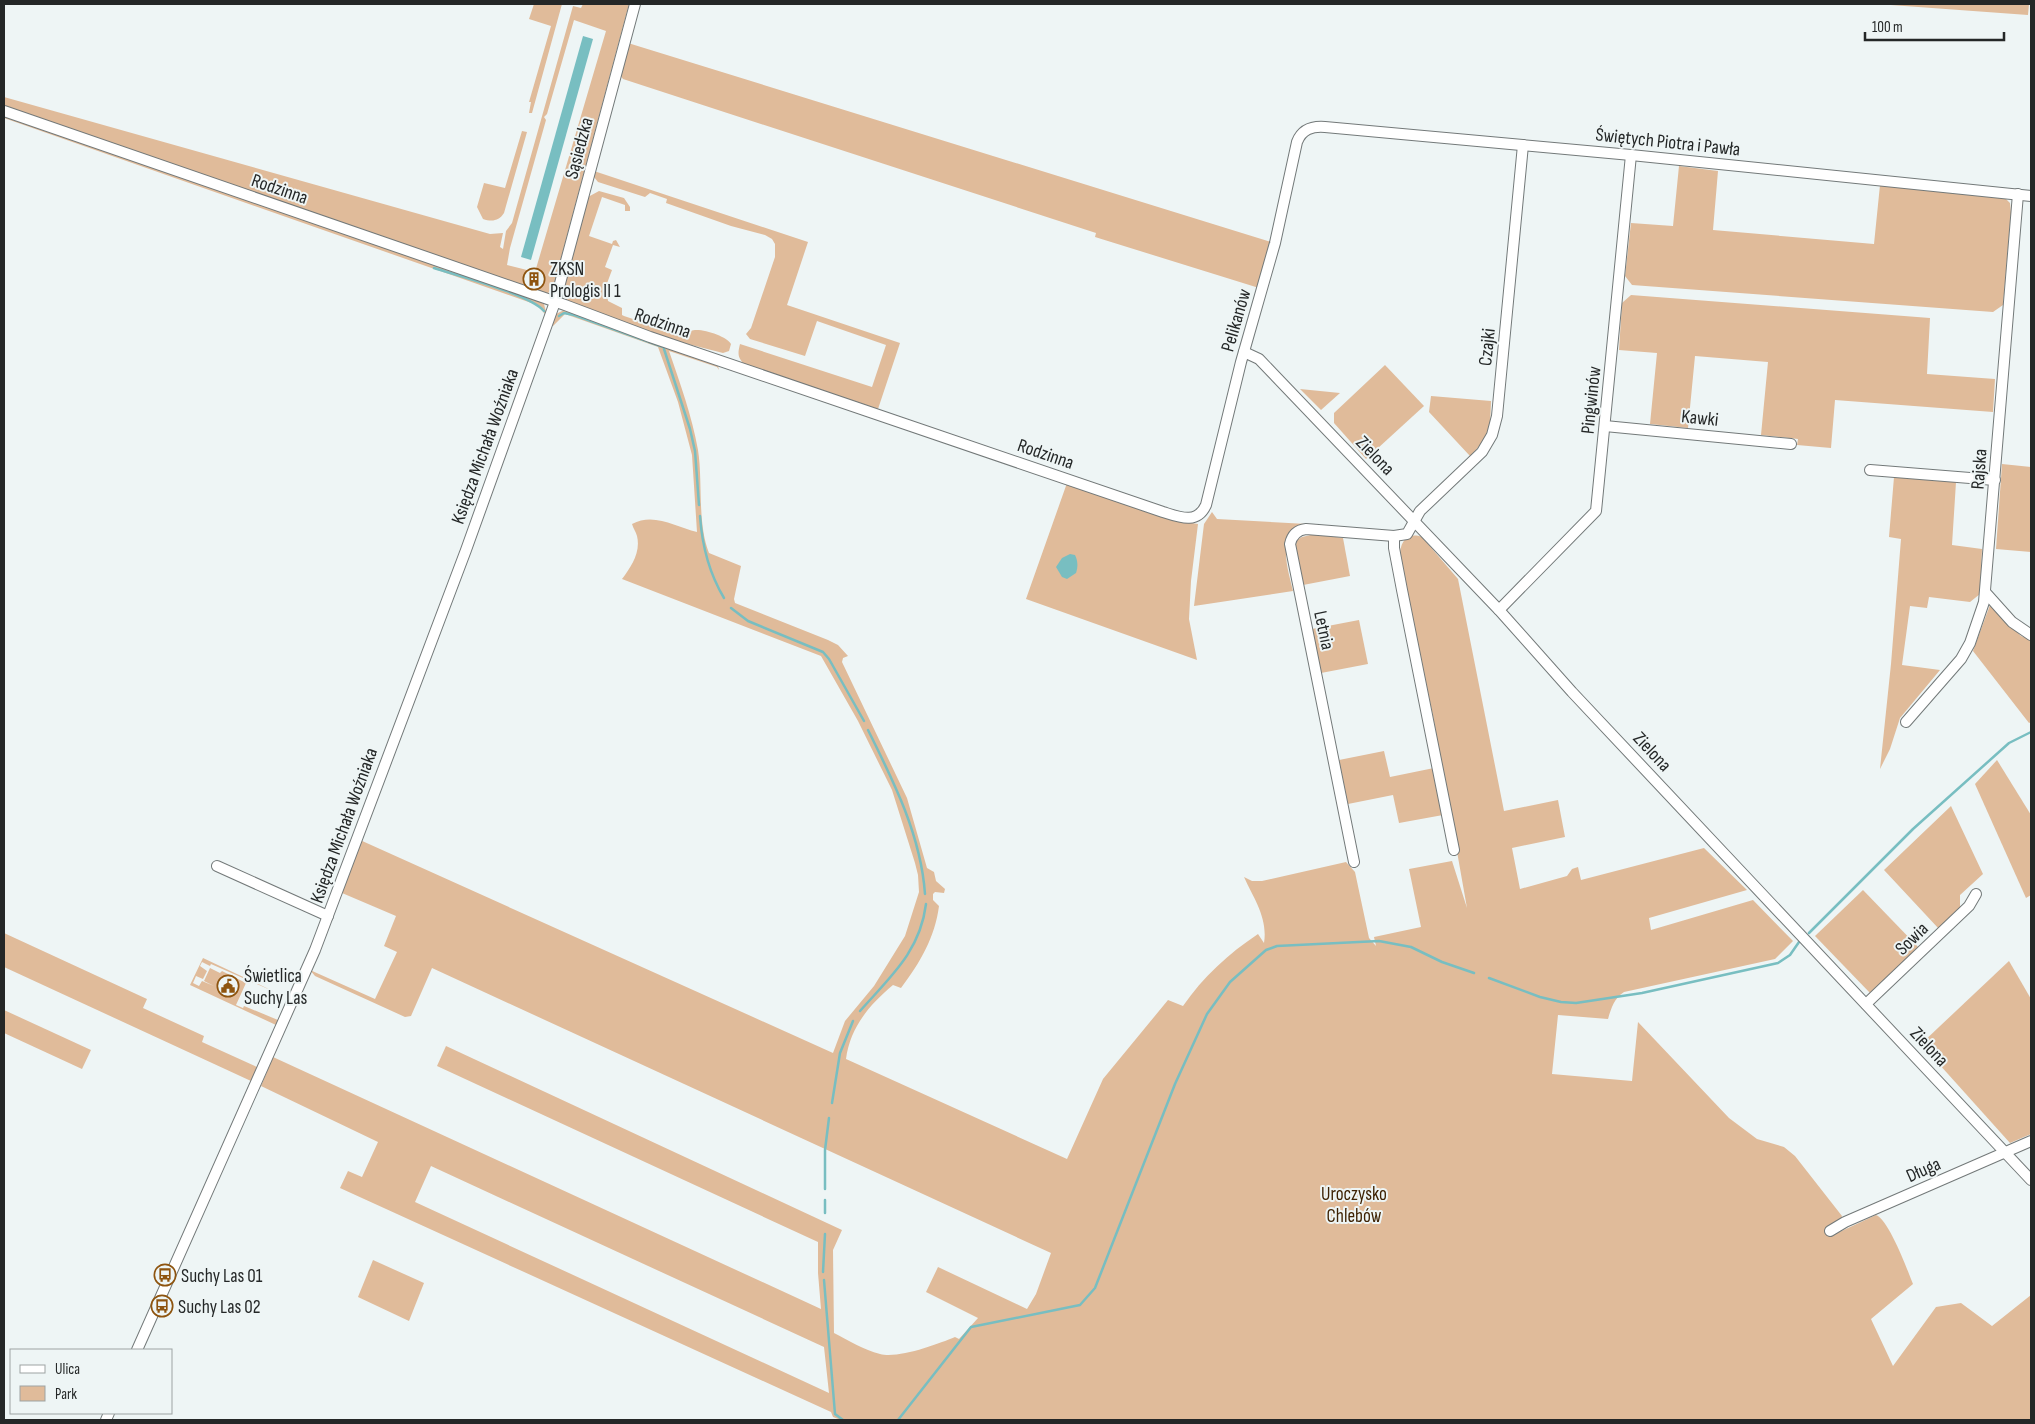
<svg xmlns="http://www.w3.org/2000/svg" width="2035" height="1424" font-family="'Sofia Sans Condensed',sans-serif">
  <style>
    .green { fill: #e0bb9a; fill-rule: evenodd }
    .water { fill: #78bec1 }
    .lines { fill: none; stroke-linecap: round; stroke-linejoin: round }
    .stream { stroke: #78bec1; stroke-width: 2.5 }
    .minor-casing { stroke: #737979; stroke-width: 12 }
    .minor { stroke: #fff; stroke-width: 10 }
    .labels { text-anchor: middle; stroke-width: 4; stroke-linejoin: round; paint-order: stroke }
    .street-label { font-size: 19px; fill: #242727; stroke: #eef5f5 }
    .poi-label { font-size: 19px; fill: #242727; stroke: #eef5f5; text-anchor: start }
    .park-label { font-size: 19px; fill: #3e2203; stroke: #eef5f5 }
  </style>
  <rect width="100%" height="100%" fill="#eef5f5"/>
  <!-- green -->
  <g class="green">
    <polygon points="534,4 562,4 532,113 529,113 531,102 529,102 551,26 529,19"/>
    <path d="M583,4H629L553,288L547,294L4,107V97L490,234L503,233L500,247L503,249L506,231L512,223L573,6L581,8ZM574,20L606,31L535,272L507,265L510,248L546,120L544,117L547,114Z"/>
    <polygon points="1877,4 2029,4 2028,15"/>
    <polygon points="628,43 1271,242 1259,288 1095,237 1096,233 623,79 620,75"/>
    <polygon points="4,114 536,300 544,304 546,312 545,314 537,305 4,118"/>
    <path d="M522,131L527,132L504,213C499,221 492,222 483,219L477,207L484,183L505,188Z"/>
    <polygon points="1679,166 1718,171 1713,230 1874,244 1880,185 2004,197 2010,203 2011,213 2003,305 1993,312 1632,285 1625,276 1631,223 1673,226"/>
    <path d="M594,171L808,242L787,305L900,343L878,409L744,364C737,357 738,353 740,344L872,387L886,345L817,321L805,356L750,339L746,334L751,328L775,257V244L772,239L765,235L731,226L666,203L667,199L650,193L645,197L598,182L594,177Z"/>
    <path d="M599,191L624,198L630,207V211H625V205L602,197L589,236L612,244L613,241L616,240L620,247L613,245L605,267L612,270L606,286L608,301L622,308V315L624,316L687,337L691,331C699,327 727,336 731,344L729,351L723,353L680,342L646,331L566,300L563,292L588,197Z"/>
    <polygon points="1631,295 1930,318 1927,374 1995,379 1993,412 1835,400 1831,448 1797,445 1798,439 1761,435 1768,362 1695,356 1688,428 1650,424 1657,353 1619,350 1622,303"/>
    <path d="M564,310L718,366L719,370L717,367L669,351C680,383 692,416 698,450C703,482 697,522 709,553L741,566L734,599L735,603L828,640L838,645L848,656L843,658L842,662L907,798L927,868L934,872L936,881L945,889L944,893L935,892L933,894V900L939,906C935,937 920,963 901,988L893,985C869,1005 850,1028 846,1059L1067,1159L1103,1079L1168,1000L1183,1006C1203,977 1228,954 1258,934L1264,943C1268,918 1254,899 1244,877L1252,881H1262L1346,862L1355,872L1369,938L1376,946L1374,937L1421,927L1409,869L1452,861L1467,908L1433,716L1400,559C1399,545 1405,531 1422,537L1458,579L1504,811L1558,800L1565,837L1512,848L1520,889L1567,876L1572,869L1578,867L1581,880L1704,848L1747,890L1649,918L1651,930L1753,900L1793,941L1775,959L1624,992C1614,998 1611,1009 1608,1019L1558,1015L1552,1074L1632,1081L1638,1022L1729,1118L1757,1139L1784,1147L1795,1156L1842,1216L1833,1235L1876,1215C1889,1220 1907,1269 1913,1284L1871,1319L1893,1366L1936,1307L1961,1303L1992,1326L2031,1295V1420H841L833,1417L831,1412L340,1188L348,1171L362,1177L378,1142L261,1086L273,1057L821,1309L818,1273V1242L437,1066L446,1046L842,1230L833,1250L834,1333C848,1340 864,1350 880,1354C898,1359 938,1344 955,1337L959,1339L978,1318L926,1292L938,1267L1027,1309L1036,1294L1051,1253L432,968L411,1016L405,1017L315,976L310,970L375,999L397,952L384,946L396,916L342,893L360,840L833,1053L845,1021L874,986L905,936L919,892L918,875L915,863L892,790L858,721L821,656L622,579C631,567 641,552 637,536C636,532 633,528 632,524C654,512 676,527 697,532L692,455L678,402L658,347L565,314L553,326L552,323L556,314ZM431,1166L824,1347L829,1393L415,1202Z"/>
    <polygon points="1385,365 1424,406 1366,459 1334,423 1334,413"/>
    <polygon points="1300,389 1340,393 1321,410"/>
    <path d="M1431,396L1491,401C1490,430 1491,435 1470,456L1429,412Z"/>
    <polygon points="2002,464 2031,467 2031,552 1996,549"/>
    <polygon points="1894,477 1956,482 1952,545 1982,549 1980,594 1970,602 1929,597 1927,608 1910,606 1902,665 1940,670 1900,718 1890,749 1880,769 1891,664 1901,539 1889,537"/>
    <polygon points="1067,483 1180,521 1198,524 1191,581 1189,619 1197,660 1026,599"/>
    <path d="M1212,512L1217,519L1307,524C1304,525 1298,527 1296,529C1278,543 1289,573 1293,591L1194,606L1204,524Z"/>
    <polygon points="1315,534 1343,538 1350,576 1303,585 1295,549 1297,540 1302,537"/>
    <polygon points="1990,605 2021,636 2031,640 2031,722 2029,723 1973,651"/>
    <polygon points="1359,620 1368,664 1321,673 1312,629"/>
    <polygon points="1384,751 1390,777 1434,768 1443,815 1399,823 1393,795 1348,804 1339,760"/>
    <polygon points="1997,760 2031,815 2031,895 2026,898 1975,784"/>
    <polygon points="1951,806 1983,874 1960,895 1960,909 1939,929 1884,870"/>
    <polygon points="1863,890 1919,948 1871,994 1815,936"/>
    <polygon points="4,933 147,999 143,1008 204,1036 202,1042 257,1067 251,1081 4,967"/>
    <polygon points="203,958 275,992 211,964 210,966 202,962 200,966 207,971 203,979 196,976 193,983 199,986 202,981 214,986 204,981 210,968 220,973 222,971 246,983 236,1005 243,1008 244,1006 278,1020 276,1025 190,985"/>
    <polygon points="2009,961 2031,999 2031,1134 2010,1143 1921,1044"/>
    <polygon points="4,1010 91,1050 82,1069 4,1033"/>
    <polygon points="373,1260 424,1283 409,1321 358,1297"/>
  </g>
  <!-- water -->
  <g class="water">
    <polygon points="583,36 593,39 531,260 521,257"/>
    <path d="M1070,554L1075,555C1078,561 1078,567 1076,573L1067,579L1062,577L1056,567L1062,558Z"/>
  </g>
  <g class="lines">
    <!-- stream -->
    <g class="stream">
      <path d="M434,268C458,276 529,294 544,311"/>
      <polyline points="559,316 564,313 574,315 663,347"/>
      <polyline points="664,349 690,429 695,451 699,505"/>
      <path d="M700,516C702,545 709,573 724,598"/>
      <polyline points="731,608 748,621 823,652 829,659 864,721"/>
      <path d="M868,730C894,782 921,836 925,894"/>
      <polyline points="1809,933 1913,829 2009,743 2031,732"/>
      <polyline points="1489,978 1540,997 1561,1002 1576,1003 1642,993 1778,963 1790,955 1799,942"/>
      <path d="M860,1011C890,977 920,952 926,904"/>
      <polyline points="832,1103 840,1053 853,1021"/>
      <polyline points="825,1189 825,1150 829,1118"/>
      <polyline points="825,1200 825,1213"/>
      <polyline points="823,1272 825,1234"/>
      <polyline points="824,1280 835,1414 843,1420"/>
      <polyline points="898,1420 971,1327 1080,1305 1095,1288 1175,1084 1207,1014 1230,982 1266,950 1277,946 1379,941 1411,947 1442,962 1474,973"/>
    </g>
    <!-- minor casing -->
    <g class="minor-casing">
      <g id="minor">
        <path d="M4,111L565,305L650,337L1163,512C1179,517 1197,525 1206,505L1241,362L1275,243L1297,142C1302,129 1312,126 1325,127L1631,155L2031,196"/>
        <polyline points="1244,352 1259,359 1499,610 1572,692 2031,1180"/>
        <polyline points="1605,426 1791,444"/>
        <polyline points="1870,470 1995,480"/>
        <polyline points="1394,536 1394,548 1402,590 1454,850"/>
        <polyline points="1986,593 2012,622 2031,635"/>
        <polyline points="1499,610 1596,511 1631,155"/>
        <polyline points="1906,722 1961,659 1970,643 1984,602 2018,194"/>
        <path d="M1354,862L1290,544C1292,535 1297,530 1306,529L1394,536L1407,534L1420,511L1482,452L1492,435L1497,416L1523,145"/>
        <polyline points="217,866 328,916"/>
        <polyline points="1866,1004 1969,906 1976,894"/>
        <polyline points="1830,1231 1845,1222 2031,1141"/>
        <polyline points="137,1350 315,950 466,550 555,302 635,4"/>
        <polyline points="106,1420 109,1413"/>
      </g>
    </g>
    <!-- minor -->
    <use href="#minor" class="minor"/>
  </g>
  <!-- icons -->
  <defs>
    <g id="building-ring" transform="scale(1.125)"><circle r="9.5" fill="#eef5f5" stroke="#8e540f" stroke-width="1.5"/><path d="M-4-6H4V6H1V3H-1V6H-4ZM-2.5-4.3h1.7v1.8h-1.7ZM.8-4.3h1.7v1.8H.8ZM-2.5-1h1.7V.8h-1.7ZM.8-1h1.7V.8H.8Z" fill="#8e540f"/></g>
    <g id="civic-ring" transform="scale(1.125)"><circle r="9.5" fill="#eef5f5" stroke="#8e540f" stroke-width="1.5"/><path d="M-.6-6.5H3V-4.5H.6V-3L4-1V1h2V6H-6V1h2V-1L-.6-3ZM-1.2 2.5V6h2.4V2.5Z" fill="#8e540f"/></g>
    <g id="bus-ring" transform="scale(1.125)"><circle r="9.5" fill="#eef5f5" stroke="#8e540f" stroke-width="1.5"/><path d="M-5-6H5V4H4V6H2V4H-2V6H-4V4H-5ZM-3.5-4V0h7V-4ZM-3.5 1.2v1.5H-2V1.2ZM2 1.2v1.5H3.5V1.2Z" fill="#8e540f"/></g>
  </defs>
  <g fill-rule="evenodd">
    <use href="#building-ring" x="534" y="279"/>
    <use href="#civic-ring" x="228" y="986"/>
    <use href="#bus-ring" x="165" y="1275"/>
    <use href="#bus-ring" x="162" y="1306"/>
  </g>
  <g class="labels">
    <!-- street labels -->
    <g class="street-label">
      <text transform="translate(1668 141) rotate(6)" y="7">Świętych Piotra i Pawła</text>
      <text transform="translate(578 148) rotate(-75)" y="7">Sąsiedzka</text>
      <text transform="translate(280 188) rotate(19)" y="7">Rodzinna</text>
      <text transform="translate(1235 320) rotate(-74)" y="7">Pelikanów</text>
      <text transform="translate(663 322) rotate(19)" y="7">Rodzinna</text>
      <text transform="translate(1486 347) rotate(-84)" y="7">Czajki</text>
      <text transform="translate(1590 400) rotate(-84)" y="7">Pingwinów</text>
      <text transform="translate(1700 417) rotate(6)" y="7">Kawki</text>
      <text transform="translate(484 446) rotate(-70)" y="7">Księdza Michała Woźniaka</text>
      <text transform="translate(1046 453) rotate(19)" y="7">Rodzinna</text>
      <text transform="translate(1376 455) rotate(46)" y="7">Zielona</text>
      <text transform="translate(1978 469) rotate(-86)" y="7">Rajska</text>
      <text transform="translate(1325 630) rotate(78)" y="7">Letnia</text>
      <text transform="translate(1653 751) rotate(47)" y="7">Zielona</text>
      <text transform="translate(343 825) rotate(-70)" y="7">Księdza Michała Woźniaka</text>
      <text transform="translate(1911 938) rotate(-44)" y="7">Sowia</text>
      <text transform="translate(1930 1046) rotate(47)" y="7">Zielona</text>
      <text transform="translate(1923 1169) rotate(-24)" y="7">Długa</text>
    </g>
    <!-- poi labels -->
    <g class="poi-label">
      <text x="550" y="275">ZKSN<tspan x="550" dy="22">Prologis II 1</tspan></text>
      <text x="244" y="982">Świetlica<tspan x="244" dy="22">Suchy Las</tspan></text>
      <text x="181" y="1282">Suchy Las 01</text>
      <text x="178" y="1313">Suchy Las 02</text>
    </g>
    <!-- park labels -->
    <g class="park-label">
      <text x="1354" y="1200">Uroczysko<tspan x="1354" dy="22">Chlebów</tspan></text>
    </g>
  </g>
  <!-- border -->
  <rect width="2035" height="1424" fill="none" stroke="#242727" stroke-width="10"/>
  <!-- legend -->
  <rect x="10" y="1349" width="162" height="65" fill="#eef5f5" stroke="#9da3a3"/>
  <rect x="20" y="1365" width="25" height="8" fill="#ffffff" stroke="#9da3a3"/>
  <text x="55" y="1374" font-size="15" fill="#242727">Ulica</text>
  <rect x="20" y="1386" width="25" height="15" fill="#e0bb9a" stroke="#9da3a3"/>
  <text x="55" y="1399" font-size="15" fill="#242727">Park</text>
  <!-- scale -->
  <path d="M1865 32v8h139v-8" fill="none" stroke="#242727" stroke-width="2.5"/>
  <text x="1872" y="32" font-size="15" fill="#242727" stroke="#eef5f5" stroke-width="4" paint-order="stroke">100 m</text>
</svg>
